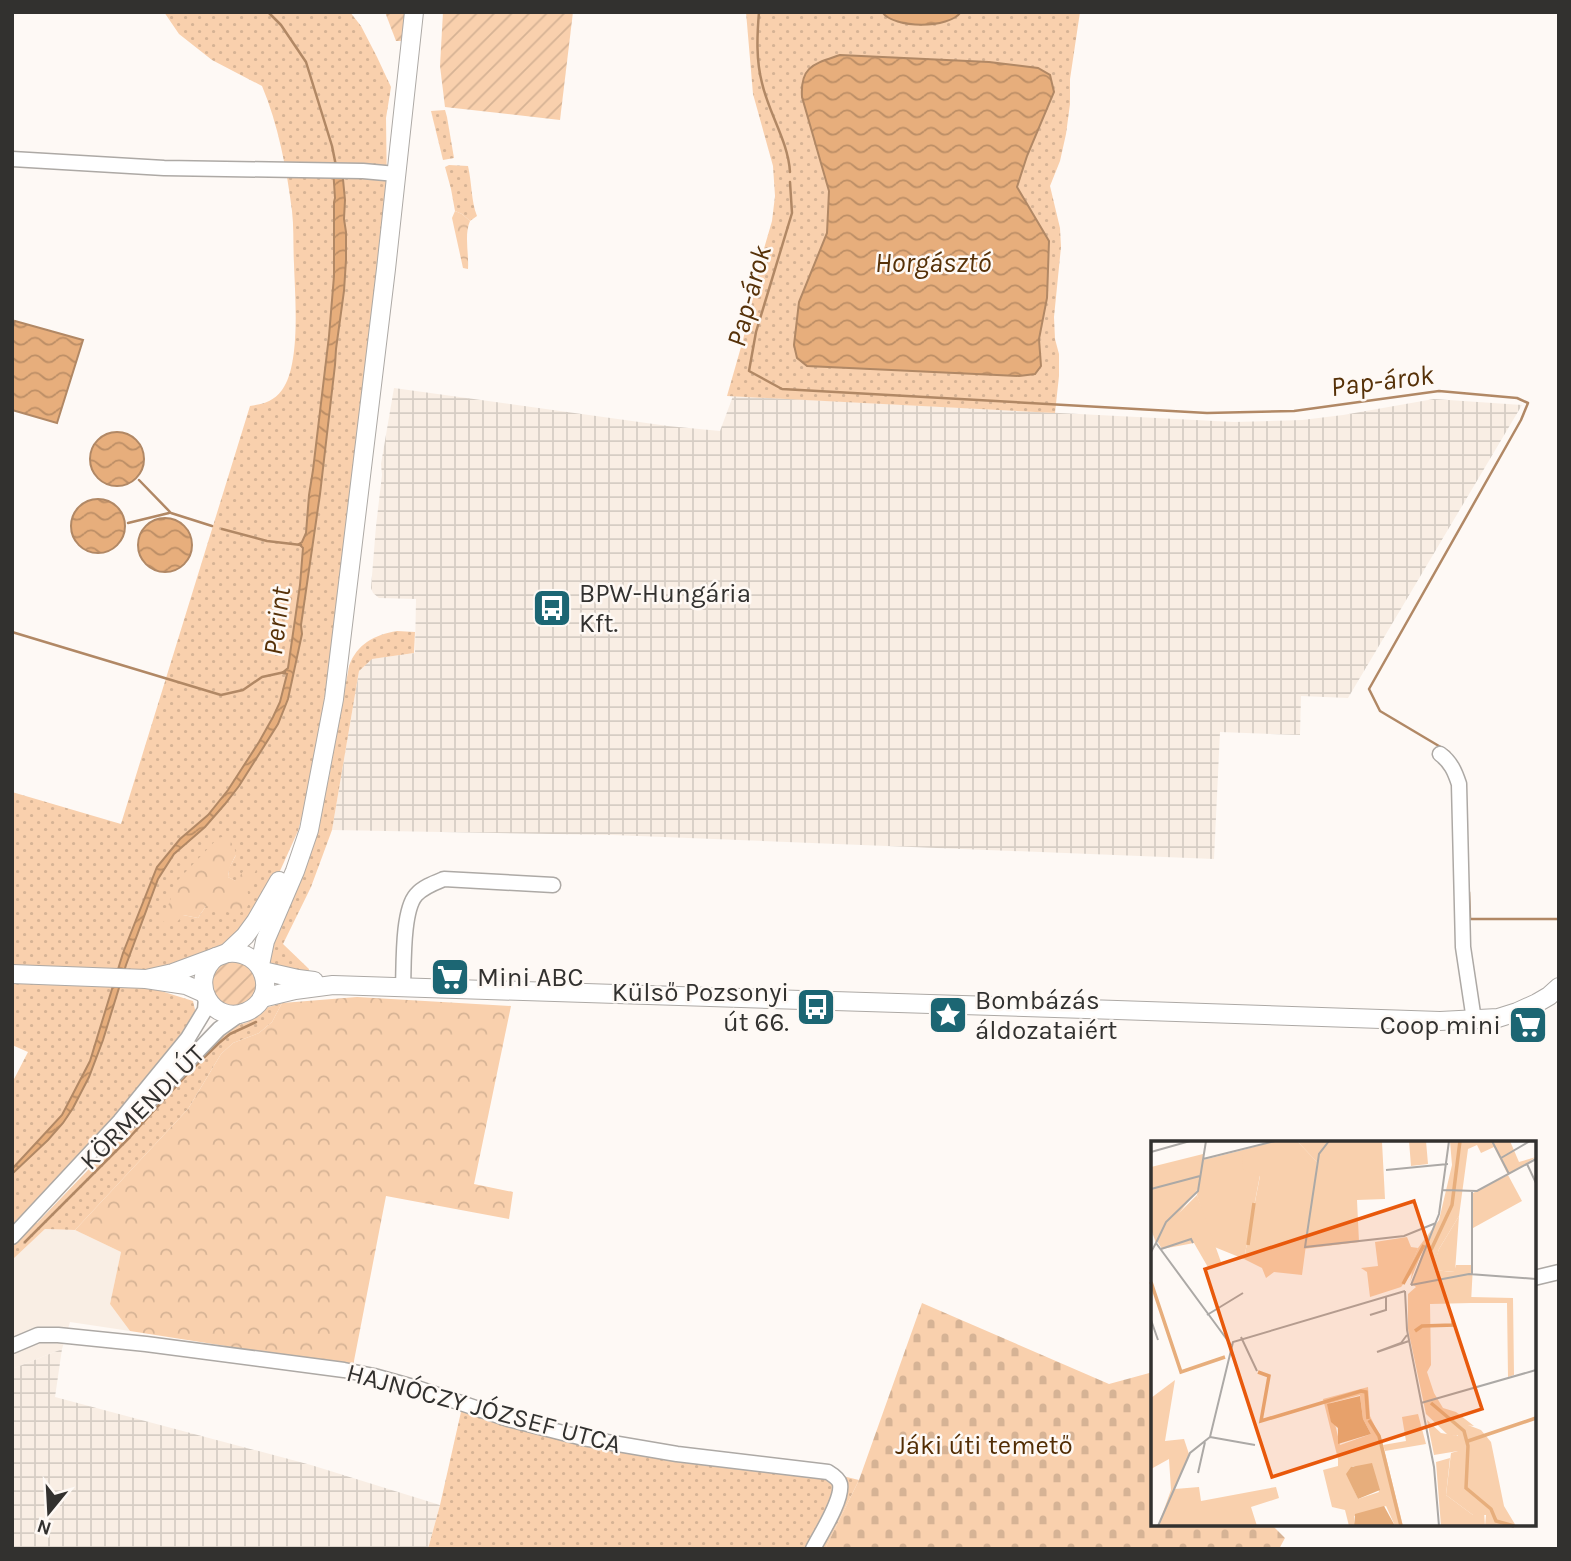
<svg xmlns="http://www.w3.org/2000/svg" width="1571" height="1561" font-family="Karla,sans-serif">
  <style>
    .built { fill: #f9eee4 }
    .industrial { fill: url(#industrial-grid) }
    .grass { fill: url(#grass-dots); fill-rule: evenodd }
    .forest { fill: url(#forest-crowns) }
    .cemetery { fill: url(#cemetery-stones) }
    .garden { fill: url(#garden-furrows) }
    .water { fill: url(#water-waves); stroke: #b18865; stroke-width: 2 }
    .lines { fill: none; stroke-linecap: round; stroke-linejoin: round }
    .stream { stroke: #b18865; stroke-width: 2.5 }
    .minor-casing { stroke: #ada9a5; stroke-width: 17 }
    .major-casing { stroke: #ada9a5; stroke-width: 20 }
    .minor { stroke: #fff; stroke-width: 14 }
    .major { stroke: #fff; stroke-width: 18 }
    .labels { text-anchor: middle; stroke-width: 5; stroke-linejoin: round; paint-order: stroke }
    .poi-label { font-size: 26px; fill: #32312f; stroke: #fef9f5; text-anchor: start }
    .street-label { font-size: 26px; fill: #32312f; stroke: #fef9f5 }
    .park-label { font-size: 26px; fill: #522d04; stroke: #fef9f5 }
    .water-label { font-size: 28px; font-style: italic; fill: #563108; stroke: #fef9f5 }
    .inset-river { fill: none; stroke: #e7ae7c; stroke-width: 3.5 }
    .inset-road { fill: none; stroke: #aca9a6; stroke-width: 2 }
    .view { fill: #e8590c; fill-opacity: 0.15; stroke: #e8590c; stroke-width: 3.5 }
    .inset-edge { fill: none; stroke: #32312f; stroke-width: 3.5 }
  </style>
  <defs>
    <pattern id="industrial-grid" width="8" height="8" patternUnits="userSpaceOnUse" patternTransform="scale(1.75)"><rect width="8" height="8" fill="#f9eee4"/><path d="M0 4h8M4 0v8" fill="none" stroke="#d6cdc4"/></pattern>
    <pattern id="grass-dots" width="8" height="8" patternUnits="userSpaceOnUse" patternTransform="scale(1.75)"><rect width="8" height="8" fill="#f9d0ad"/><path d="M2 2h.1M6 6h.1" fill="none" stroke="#d6b395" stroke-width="1.8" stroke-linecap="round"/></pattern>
    <pattern id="forest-crowns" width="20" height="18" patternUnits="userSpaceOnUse" patternTransform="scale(1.75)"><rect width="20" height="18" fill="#f9d0ad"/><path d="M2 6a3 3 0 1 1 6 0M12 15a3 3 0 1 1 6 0" fill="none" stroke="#d6b395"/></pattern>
    <pattern id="cemetery-stones" width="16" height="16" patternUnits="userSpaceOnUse" patternTransform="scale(1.75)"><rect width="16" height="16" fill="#f9d0ad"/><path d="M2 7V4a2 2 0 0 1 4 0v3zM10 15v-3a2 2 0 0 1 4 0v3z" fill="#d6b395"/></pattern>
    <pattern id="garden-furrows" width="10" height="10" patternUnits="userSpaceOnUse" patternTransform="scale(1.75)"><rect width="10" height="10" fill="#f9d0ad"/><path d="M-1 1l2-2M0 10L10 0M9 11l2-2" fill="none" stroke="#d6b395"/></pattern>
    <pattern id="water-waves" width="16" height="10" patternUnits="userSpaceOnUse" patternTransform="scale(1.75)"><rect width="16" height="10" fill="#e7ae7c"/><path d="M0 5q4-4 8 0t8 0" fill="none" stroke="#bc8e66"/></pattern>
  </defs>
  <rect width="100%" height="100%" fill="#fef9f5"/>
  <!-- built -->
  <polygon class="built" points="45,1229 75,1230 121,1252 110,1304 130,1331 70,1322 62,1349 12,1369 12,1260"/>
  <!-- industrial -->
  <g class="industrial">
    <polygon points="394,388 668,426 720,431 733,396 1234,422 1302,420 1343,415 1434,399 1522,405 1348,698 1301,696 1300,735 1220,732 1214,859 613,835 332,830 359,671 371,659 415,653 416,599 379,598 373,593 371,588 376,526 382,475 381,464"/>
    <polygon points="62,1349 55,1397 311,1465 440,1505 428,1549 12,1549 12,1369"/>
  </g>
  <!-- grass -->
  <g class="grass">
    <path d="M164,12H350L361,26L377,57L391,87L386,118L387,197L332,666L307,799L298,831L275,882L241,936L145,986L193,1001L196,1014L180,1041L137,1095L17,1220L37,1223L161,1094L226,1029L248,1022L262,1009L282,1003L272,1022L259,1033L233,1043L221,1054L188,1109L75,1230L45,1229L12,1260V1083L28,1052L12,1045V792L121,824L250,406C263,404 273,402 282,390C301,364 295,297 294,264C293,246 294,228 292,211C287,170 278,124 262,86L212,60L179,34ZM236,855L229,868L228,877L248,888V906H206L198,918L183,915Z"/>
    <path d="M746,12H882C895,29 949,29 961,12H1080L1070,79V104L1066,134L1060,161L1050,186L1060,228L1061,247L1054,317L1055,339L1059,354V376L1055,413L727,396L743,340L763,252L772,221L775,196L773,166L753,94ZM802,97L1027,156L1017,187L1049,241L1047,298L1039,339L1041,366L799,302L827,233L829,191Z"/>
    <polygon points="445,110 447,117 454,158 443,160 431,111"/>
    <path d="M449,165L468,166C472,183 471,201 477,216L470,221L462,214L455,211L451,189L445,167Z"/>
    <path d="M397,631L415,632L414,653L372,659L359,671L332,830L311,887L283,944L309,969L308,980L268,968L265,952L319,817L329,777L349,666C357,644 374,635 397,631Z"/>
    <polygon points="463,1403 508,1419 818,1470 859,1480 825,1549 428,1549 440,1505"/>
  </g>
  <!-- forest -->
  <g class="forest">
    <path d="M455,211L462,214L470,221C464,235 469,253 468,269L463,268L452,218Z"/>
    <path d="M226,836C245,858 230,855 228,877L236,881L247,866L256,870L248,888V906L238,915L206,906L198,918L183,915L174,926L162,921L178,880L218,838Z"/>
    <polygon points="357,997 511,1006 474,1184 513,1192 509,1219 386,1196 353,1366 130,1331 110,1304 121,1252 75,1230 188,1109 221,1054 233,1043 259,1033 272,1022 282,1003"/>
  </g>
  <!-- cemetery -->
  <polygon class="cemetery" points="922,1303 1109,1384 1153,1372 1153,1524 1271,1524 1285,1538 1279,1549 825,1549 859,1480"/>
  <!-- garden -->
  <g class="garden">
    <polygon points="385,12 405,12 402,41 396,41"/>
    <polygon points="443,12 573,12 560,120 445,107 440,66"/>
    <polygon points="226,957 254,964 260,990 241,1008 217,1003 208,979"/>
  </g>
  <!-- water -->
  <g class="water">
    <path d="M882,12H961C949,29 894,29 882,12Z"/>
    <path d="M840,55L989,62L1038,68L1050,75L1054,92L1027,156L1017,187L1049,241L1047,298L1039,339L1041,366L1035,374L1019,376L807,366L797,358L794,345L799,302L827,233L829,191L802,97C800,66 814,64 840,55Z"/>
    <polygon points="333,168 342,169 345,200 344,219 346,232 346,260 344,291 336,349 335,365 320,494 301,625 302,634 288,699 278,724 239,786 225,804 205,827 174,854 158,879 126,965 103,1040 89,1077 73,1108 63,1123 48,1140 12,1174 12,1169 62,1115 90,1061 123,953 157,867 180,839 208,815 228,790 259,742 273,717 280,702 287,674 282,673 288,668 300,585 303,548 299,544 302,542 306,533 309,495 313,470 329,336 334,276 334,202 335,198"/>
    <polygon points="15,321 83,340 57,423 12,410 12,330"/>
    <circle cx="117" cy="459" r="27"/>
    <circle cx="98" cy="526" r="27"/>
    <circle cx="165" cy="545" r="27"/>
  </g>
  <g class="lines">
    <!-- stream -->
    <g class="stream">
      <polyline points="268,12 281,25 306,62 332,146 336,166"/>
      <path d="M759,12C757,36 756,60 762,83C769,114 788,141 790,172"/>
      <polyline points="790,182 792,213 756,332 749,371 782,389 1207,413 1294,411 1439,391 1517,398 1528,403 1521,420 1369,689 1380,711 1449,752 1451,756"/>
      <polyline points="139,480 171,513 212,526"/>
      <polyline points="128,523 169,513"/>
      <polyline points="222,529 267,541 301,545"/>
      <polyline points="12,632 221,695 243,690 262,677 285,672"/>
      <polyline points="1469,892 1470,919 1559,919"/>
      <polyline points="25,1242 129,1138 191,1070 219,1043 230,1034 256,1022"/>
    </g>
    <!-- minor casing -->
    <g class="minor-casing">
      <g id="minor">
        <polyline points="12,159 164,168 363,171 396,174"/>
        <path d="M1440,754C1451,762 1455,772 1459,784L1463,947L1474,1020"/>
        <path d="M403,987C404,966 402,911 416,895C423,887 434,883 444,879L553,885"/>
        <polyline points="130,1121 219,1029 240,1014"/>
        <polyline points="12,1237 120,1121 188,1038 205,1010 206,998"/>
        <polyline points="1534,1278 1559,1272"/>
        <path d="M12,1346L38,1335H58L146,1344L344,1370L374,1376L417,1388L508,1419L583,1438L677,1454L828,1472C833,1475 839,1479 840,1484C843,1500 820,1535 813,1549"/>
      </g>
    </g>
    <!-- major casing -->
    <g class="major-casing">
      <g id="major">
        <path d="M216,957C187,981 212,1026 246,1012C281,997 264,948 227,953"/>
        <polyline points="260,965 265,941 295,871 309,830 334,699 386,269 414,12"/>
        <polyline points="263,971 298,979 314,981"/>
        <polyline points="12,974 146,979 186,985 204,993"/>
        <polyline points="146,979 173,973 227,953 245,936 256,921 279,881"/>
        <polyline points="262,998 295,990 333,985 1117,1010 1440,1021 1498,1018 1517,1012 1537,1003 1549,996 1559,987"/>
      </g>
    </g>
    <!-- minor -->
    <use href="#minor" class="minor"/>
    <!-- major -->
    <use href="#major" class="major"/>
  </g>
  <!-- icons -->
  <defs>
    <g id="bus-square" transform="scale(2.0125)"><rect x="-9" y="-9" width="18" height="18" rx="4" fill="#1c6673" stroke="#fef9f5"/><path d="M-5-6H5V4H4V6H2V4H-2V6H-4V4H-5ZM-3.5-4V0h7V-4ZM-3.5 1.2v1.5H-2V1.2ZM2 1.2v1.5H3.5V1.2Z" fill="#fff"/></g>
    <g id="supermarket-square" transform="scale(2.0125)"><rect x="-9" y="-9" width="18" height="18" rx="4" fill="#1c6673" stroke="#fef9f5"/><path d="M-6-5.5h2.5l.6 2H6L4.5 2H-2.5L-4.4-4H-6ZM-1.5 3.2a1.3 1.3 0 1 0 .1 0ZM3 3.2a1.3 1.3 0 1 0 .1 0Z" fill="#fff"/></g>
    <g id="sight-square" transform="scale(2.0125)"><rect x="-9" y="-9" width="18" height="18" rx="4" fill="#1c6673" stroke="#fef9f5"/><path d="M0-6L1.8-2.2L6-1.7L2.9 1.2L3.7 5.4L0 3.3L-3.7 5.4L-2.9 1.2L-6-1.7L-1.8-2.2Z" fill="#fff"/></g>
  </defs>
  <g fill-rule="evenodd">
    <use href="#bus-square" x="552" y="608"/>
    <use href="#supermarket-square" x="450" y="977"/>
    <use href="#bus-square" x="816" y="1007"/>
    <use href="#sight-square" x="948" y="1015"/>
    <use href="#supermarket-square" x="1528" y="1025"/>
  </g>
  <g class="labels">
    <!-- poi labels -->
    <g class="poi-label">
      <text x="579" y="602">BPW-Hungária<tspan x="579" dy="30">Kft.</tspan></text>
      <text x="477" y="986">Mini ABC</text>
      <text x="789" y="1001" text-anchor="end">Külső Pozsonyi<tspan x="789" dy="30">út 66.</tspan></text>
      <text x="975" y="1009">Bombázás<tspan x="975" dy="30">áldozataiért</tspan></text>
      <text x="1501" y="1034" text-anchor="end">Coop mini</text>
    </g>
    <!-- street labels -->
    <g class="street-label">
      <text transform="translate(142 1107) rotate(-45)" y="9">KÖRMENDI ÚT</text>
      <text transform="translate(484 1408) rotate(15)" y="9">HAJNÓCZY JÓZSEF UTCA</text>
    </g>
    <!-- park labels -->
    <g class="park-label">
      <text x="984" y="1454">Jáki úti temető</text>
    </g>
    <!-- water labels -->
    <g class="water-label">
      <text x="933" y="272">Horgásztó</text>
      <text transform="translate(748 296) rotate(-75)" y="10">Pap-árok</text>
      <text transform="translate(1382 380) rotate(-7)" y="10">Pap-árok</text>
      <text transform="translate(276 621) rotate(-83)" y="10">Perint</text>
    </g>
  </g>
  <!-- overview -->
  <g transform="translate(1151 1141)">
    <rect width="385" height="385" fill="#fef9f5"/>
    <path d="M146,0H239L231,1L234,58L206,59L208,101L152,108L166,21ZM258,0H275L277,23L260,25ZM299,0H359L368,21L385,16L357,34L343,6L330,12L326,4L317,8L308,75L288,108L282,129L303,131L305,124H322L320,162L279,163L280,224L276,231L283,252L292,267L305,271L323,285L314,284L316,291L305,295L297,294L275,273L257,188V153L265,146L261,143L273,106L259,141L261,132L250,146L267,107L288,79L301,24ZM24,239L14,300L33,298L38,313L24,348L48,346L50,360L125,346L128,357L100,366L106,385H7L20,349L18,318L0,328V257ZM217,246L219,275L231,300L252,385H244L235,365L203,375V385H198L194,369L181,366L172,329L187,325V318L172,258ZM209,254L212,278L220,293L189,304L179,262ZM202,325L223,332L228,351L207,358L196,333Z" fill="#f9d0ad" fill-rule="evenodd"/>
    <path d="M92,9L109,34L93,118L61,105L46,54L52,19ZM357,34L371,60L322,87V52ZM256,96L260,106L267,107L254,139L250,146L219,156L216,131L210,127L227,125L224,101ZM320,156L362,157L363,234L357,236L356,162H320ZM304,279L330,289L340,301L353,365L365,385H334L335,374H322L295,354L300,312L307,310V293L315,291Z" fill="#f9d0ad"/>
    <path d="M125,0H146L166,21L151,134L123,131L115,137L111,127L93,118L109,35L91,28L92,9Z" fill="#f9d0ad"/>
    <path d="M52,13L50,44L5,102L0,88V26ZM308,75L304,131L281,129L288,108ZM267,273L275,303L234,310L232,304L255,300L251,276ZM276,279L290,292L307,295V310L283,314ZM299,317L295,354L322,374L333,370L334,385H290L285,321Z" fill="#f9d0ad"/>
    <path d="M46,54L70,121L58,128L43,102L11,108L6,100L12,88Z" fill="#f9d0ad"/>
    <path d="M209,255L212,278L220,293L187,303V287L180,281L176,263ZM221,322L229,349L207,358L195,333L200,326ZM233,365L244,385H203L204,373Z" fill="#e7ae7c"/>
    <path class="inset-river" d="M97,104L103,62M280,109L301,64L309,0M0,141L30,231L74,216M252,143L273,104M264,190L271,185L302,184V180M107,231L118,235L110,280L210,250L215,251L217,278M280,262L313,290L317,305L315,347L340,368L345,380L363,385M218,279L228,295L250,385M317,300L385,277"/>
    <path class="inset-road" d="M178,0L168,13L154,106L253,95L285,82M341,0L358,33M0,11L39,0M350,17L379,0M52,18L124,0M376,23L385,42M235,29L297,23M0,48L49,35M292,49L326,50L385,18M5,102L15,81L47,50L55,0M10,108L40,98L42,102M0,111L5,102L80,204M321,133V51M260,144L288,73L298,0M260,144L318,133L385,138M254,150L256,189L283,326L288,385M56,174L92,152M219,174L235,169V155M0,179L7,199M256,194L250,202L226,211L258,200M90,196L106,230M270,262L385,229M59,296L104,304M47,332L54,301M7,385L39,312L59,296L82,201L254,150"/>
    <path class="view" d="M263,60L331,268L121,336L54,128Z"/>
    <rect width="385" height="385" class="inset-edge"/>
  </g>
  <!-- border -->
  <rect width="1571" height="1561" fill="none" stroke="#32312f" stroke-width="28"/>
  <!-- north arrow -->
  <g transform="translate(49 1512) rotate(198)" stroke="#fef9f5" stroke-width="5" paint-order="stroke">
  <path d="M0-5L12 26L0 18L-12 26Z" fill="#32312f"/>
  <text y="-10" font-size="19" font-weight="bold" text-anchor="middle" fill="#32312f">N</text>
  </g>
</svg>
